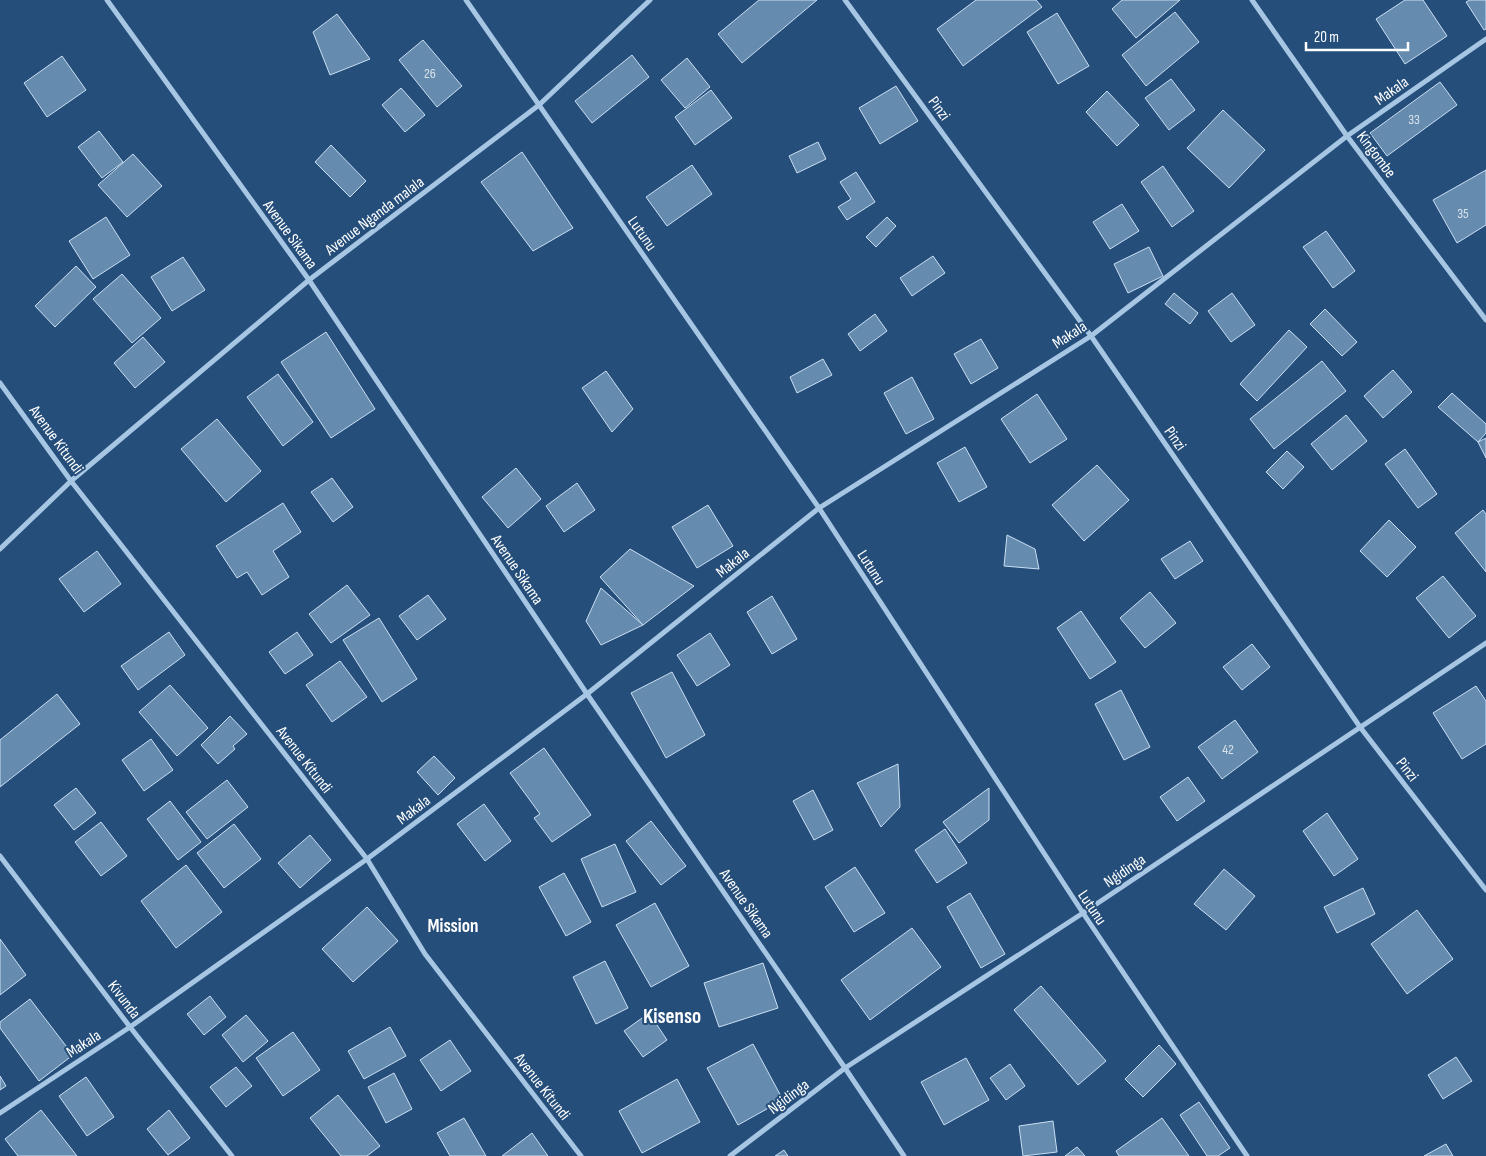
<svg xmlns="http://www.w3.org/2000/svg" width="1486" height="1156" font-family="'Sofia Sans Condensed',sans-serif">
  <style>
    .building { fill: #658baf; stroke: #cadff3 }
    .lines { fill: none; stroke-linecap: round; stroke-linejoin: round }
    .minor { stroke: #a7c6e4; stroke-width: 5 }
    .labels { text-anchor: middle; stroke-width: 4; stroke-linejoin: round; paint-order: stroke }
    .number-label { font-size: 14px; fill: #d8e2eb }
    .street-label { font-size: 16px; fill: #fff; stroke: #254e7a }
    .quarter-label { font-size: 19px; font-weight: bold; fill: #fff; stroke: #254e7a }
    .district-label { font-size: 21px; font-weight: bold; fill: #fff; stroke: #254e7a }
  </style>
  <rect width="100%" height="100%" fill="#254e7a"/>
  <!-- building -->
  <g class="building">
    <polygon points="759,0 817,0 742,63 718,34"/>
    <polygon points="976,0 1036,0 1042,7 963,66 937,29"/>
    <polygon points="1122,0 1180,0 1136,38 1112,9"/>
    <polygon points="1405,0 1423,0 1447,36 1405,64 1376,19"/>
    <polygon points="1470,0 1486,0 1486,29 1484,30 1466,2"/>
    <polygon points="1175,12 1199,42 1146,86 1122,55"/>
    <polygon points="1057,13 1089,66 1058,84 1027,32"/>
    <polygon points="337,14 370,59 330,75 313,32"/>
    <polygon points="423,40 462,86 437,107 399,60"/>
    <polygon points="632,55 649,77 592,123 575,101"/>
    <polygon points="62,56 86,90 47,117 24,83"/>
    <polygon points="687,58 710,87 685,108 661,80"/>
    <polygon points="1171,79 1195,110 1169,130 1145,98"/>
    <polygon points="1440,82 1457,105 1387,156 1370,133"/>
    <polygon points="896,86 918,121 880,144 859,108"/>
    <polygon points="401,88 425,115 405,132 382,105"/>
    <polygon points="711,90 732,118 695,145 675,117"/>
    <polygon points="1107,91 1139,125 1117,146 1086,112"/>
    <polygon points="1223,110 1265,150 1229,188 1187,148"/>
    <polygon points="99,131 123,162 102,178 78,147"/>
    <polygon points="818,142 826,159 797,173 789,156"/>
    <polygon points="331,145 366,181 350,197 315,162"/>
    <polygon points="522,152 573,228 533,251 481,182"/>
    <polygon points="133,154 162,186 127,217 98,185"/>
    <polygon points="692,165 712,194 667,226 646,197"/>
    <polygon points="1163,166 1194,211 1172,227 1141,182"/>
    <polygon points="1486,170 1486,225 1457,243 1433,200"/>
    <polygon points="856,172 875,202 847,220 838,207 851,199 840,182"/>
    <polygon points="1122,204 1139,231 1110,249 1093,222"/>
    <polygon points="106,217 130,255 93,279 69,241"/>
    <polygon points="887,217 896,226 876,247 866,237"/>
    <polygon points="1326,231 1355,271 1333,288 1303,247"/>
    <polygon points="1149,247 1163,276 1128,293 1114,264"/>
    <polygon points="933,256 945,273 912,296 900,278"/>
    <polygon points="183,257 205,290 172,311 151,277"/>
    <polygon points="76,266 96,287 55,327 35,306"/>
    <polygon points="122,274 161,318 132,343 93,299"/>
    <polygon points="1174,293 1198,313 1190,324 1165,304"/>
    <polygon points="1232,293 1255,325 1231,342 1208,311"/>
    <polygon points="1325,309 1357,342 1342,356 1310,324"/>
    <polygon points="875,314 887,331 860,351 848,334"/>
    <polygon points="1289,330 1307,347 1257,401 1240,384"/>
    <polygon points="326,332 375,409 331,438 281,362"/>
    <polygon points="143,337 165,362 135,388 114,363"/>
    <polygon points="981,339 998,368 971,384 954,354"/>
    <polygon points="823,359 832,375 797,393 790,377"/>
    <polygon points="1322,361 1346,391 1274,449 1250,419"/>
    <polygon points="1393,370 1412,392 1383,418 1364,396"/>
    <polygon points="606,371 633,409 612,432 582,388"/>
    <polygon points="278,374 313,422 283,446 247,397"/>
    <polygon points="912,377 934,419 906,434 884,393"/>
    <polygon points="1452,393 1486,424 1486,433 1478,442 1438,407"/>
    <polygon points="1037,394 1067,439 1030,463 1001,419"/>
    <polygon points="1346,415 1367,441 1332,470 1311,444"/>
    <polygon points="217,419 261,471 226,502 181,449"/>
    <polygon points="1486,438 1486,458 1478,442"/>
    <polygon points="965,447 987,487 959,502 937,463"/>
    <polygon points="1405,449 1437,494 1418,508 1385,464"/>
    <polygon points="1287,451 1304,467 1283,489 1266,472"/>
    <polygon points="1097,465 1129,500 1084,541 1052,505"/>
    <polygon points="516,468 541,499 508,528 482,497"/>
    <polygon points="332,478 353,507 333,522 311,492"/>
    <polygon points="577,483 595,510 564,532 546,506"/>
    <polygon points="283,503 301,532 273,551 289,577 262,595 247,572 237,578 216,546"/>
    <polygon points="708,505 733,546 697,568 672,527"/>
    <polygon points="1483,510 1486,514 1486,572 1455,533"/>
    <polygon points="1389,520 1416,547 1387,577 1360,551"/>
    <polygon points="1007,535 1035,549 1039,569 1004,566"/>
    <polygon points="1190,541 1203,561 1175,579 1161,559"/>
    <polygon points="630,549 694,586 643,625 600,577"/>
    <polygon points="97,551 121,584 84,612 59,579"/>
    <polygon points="1443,576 1476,616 1449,638 1416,598"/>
    <polygon points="347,585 370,615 331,643 309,614"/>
    <polygon points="601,588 643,625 601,645 586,621"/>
    <polygon points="1150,592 1176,623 1145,648 1120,618"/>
    <polygon points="428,595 446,619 417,640 399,616"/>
    <polygon points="772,596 797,639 772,654 747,612"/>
    <polygon points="1081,611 1116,662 1090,679 1057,628"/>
    <polygon points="379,618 417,679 382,702 343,640"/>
    <polygon points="169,632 185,655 138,690 121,666"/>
    <polygon points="297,632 313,655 285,674 269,652"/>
    <polygon points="710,633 730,665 697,686 677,655"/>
    <polygon points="1252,644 1270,667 1242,690 1223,667"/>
    <polygon points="340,661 367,697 332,722 306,685"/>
    <polygon points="672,672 705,735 666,758 631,693"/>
    <polygon points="170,685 208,728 177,756 139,712"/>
    <polygon points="1476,686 1486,701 1486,744 1462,759 1433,713"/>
    <polygon points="1121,690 1150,747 1124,760 1095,704"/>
    <polygon points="57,694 80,724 0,787 0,740"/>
    <polygon points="230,716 247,734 233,746 235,749 218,764 201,745"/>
    <polygon points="1235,720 1258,752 1222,779 1198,747"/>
    <polygon points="151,739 173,770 144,791 122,760"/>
    <polygon points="544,748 591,815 552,842 534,818 540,814 510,773"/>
    <polygon points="434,756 455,778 438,795 417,772"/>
    <polygon points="898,764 900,807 881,827 857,783"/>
    <polygon points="1188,777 1205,801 1177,821 1160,797"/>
    <polygon points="227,780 248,807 207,839 186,812"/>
    <polygon points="76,788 96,813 74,830 54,805"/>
    <polygon points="989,788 989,820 959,843 943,822"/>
    <polygon points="813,790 833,830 814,840 793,801"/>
    <polygon points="170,801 201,842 178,860 147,819"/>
    <polygon points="484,804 511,841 485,861 457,824"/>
    <polygon points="1327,813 1358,859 1334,876 1303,831"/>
    <polygon points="651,821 686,866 661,885 626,841"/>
    <polygon points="101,822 127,856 101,876 75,842"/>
    <polygon points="234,824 261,859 224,888 197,853"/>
    <polygon points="945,829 967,863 937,883 915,850"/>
    <polygon points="310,835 331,860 300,888 278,863"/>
    <polygon points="615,844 636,892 602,907 581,859"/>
    <polygon points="186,865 222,912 176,948 141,901"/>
    <polygon points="855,867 885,913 854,932 825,887"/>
    <polygon points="1224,869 1255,896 1226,930 1194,904"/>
    <polygon points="564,873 591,922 566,936 539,887"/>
    <polygon points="1363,888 1375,914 1337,933 1324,907"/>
    <polygon points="970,893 1005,954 981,968 947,907"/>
    <polygon points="655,903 689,966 651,987 616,925"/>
    <polygon points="367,907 398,941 353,982 322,949"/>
    <polygon points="1417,910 1453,959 1407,994 1371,944"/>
    <polygon points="912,928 941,967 870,1020 841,980"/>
    <polygon points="0,939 26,975 0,995"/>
    <polygon points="605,961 628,1008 596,1024 573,977"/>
    <polygon points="763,963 778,1008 719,1027 704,983"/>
    <polygon points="1041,986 1106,1061 1078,1085 1014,1010"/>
    <polygon points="210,996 226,1017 204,1035 187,1014"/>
    <polygon points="30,999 73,1055 39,1081 0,1028 0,1022"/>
    <polygon points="649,1013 667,1040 643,1057 624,1031"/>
    <polygon points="246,1015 268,1041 243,1062 222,1035"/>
    <polygon points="390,1027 406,1056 364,1079 348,1051"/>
    <polygon points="293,1032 320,1070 283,1096 256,1058"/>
    <polygon points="450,1040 471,1071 441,1091 420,1060"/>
    <polygon points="753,1044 783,1100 738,1125 707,1068"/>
    <polygon points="1159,1045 1176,1064 1143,1097 1125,1079"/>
    <polygon points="1456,1057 1472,1081 1443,1099 1428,1075"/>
    <polygon points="966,1058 989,1100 944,1125 921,1082"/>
    <polygon points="1010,1064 1025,1086 1006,1100 990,1078"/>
    <polygon points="236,1067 252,1086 226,1107 210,1087"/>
    <polygon points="394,1073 412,1109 386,1123 368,1087"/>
    <polygon points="0,1076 6,1086 0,1090"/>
    <polygon points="86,1077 114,1117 87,1136 59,1096"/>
    <polygon points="677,1079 700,1122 642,1153 619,1111"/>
    <polygon points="338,1095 380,1146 367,1156 341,1156 310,1118"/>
    <polygon points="1199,1102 1230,1148 1218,1156 1207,1156 1180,1115"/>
    <polygon points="41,1110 77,1156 18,1156 5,1139"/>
    <polygon points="169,1110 190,1138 168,1155 147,1129"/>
    <polygon points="464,1118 486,1156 450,1156 437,1133"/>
    <polygon points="1162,1118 1189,1156 1119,1156 1116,1151"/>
    <polygon points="1053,1121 1057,1152 1023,1156 1019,1126"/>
    <polygon points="532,1133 548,1156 502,1156"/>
    <polygon points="1446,1144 1453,1156 1424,1156"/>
    <polygon points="1077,1147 1085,1156 1065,1156"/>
    <polygon points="784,1150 788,1156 775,1156"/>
  </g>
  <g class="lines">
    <!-- minor -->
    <g class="minor">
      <polyline points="107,0 309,280 587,694 845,1068 904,1156"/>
      <polyline points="466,0 819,508 1083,913 1247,1156"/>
      <polyline points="845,0 1091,336 1360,727 1486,890"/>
      <polyline points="1252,0 1347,136 1486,320"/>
      <polyline points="0,383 71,481 367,859 425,954 581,1156"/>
      <polyline points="0,549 71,481 309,280 539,105 650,0"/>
      <polyline points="0,856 130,1027 232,1156"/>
      <polyline points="0,1113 130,1027 367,859 587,694 819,508 1091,336 1347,136 1486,39"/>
      <polyline points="730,1156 845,1068 1083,913 1486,643"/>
    </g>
  </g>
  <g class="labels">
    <!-- number labels -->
    <g class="number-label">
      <text x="430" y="78">26</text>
      <text x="1414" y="124">33</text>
      <text x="1463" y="218">35</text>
      <text x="1228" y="754">42</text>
    </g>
    <!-- street labels -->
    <g class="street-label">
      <text transform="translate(1391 90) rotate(-35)" y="6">Makala</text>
      <text transform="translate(940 108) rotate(54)" y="6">Pinzi</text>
      <text transform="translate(1377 154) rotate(53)" y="6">Kingombe</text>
      <text transform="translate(374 215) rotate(-37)" y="6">Avenue Nganda malala</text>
      <text transform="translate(643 233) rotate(55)" y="6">Lutunu</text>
      <text transform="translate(291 234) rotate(54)" y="6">Avenue Sikama</text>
      <text transform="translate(1069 334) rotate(-33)" y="6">Makala</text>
      <text transform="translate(1176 438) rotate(55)" y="6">Pinzi</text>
      <text transform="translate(57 439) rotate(54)" y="6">Avenue Kitundi</text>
      <text transform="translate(732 562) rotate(-39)" y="6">Makala</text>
      <text transform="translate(872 567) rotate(57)" y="6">Lutunu</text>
      <text transform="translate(518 569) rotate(56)" y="6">Avenue Sikama</text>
      <text transform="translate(305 759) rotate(52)" y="6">Avenue Kitundi</text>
      <text transform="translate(1408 769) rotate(52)" y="6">Pinzi</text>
      <text transform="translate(413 809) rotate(-37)" y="6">Makala</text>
      <text transform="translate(1124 870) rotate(-34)" y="6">Ngidinga</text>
      <text transform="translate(747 903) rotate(55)" y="6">Avenue Sikama</text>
      <text transform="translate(1093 907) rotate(56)" y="6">Lutunu</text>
      <text transform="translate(125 999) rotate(53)" y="6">Kivunda</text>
      <text transform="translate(83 1043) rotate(-33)" y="6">Makala</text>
      <text transform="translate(543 1086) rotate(52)" y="6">Avenue Kitundi</text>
      <text transform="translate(788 1096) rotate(-37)" y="6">Ngidinga</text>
    </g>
    <!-- quarter labels -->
    <g class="quarter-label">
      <text x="453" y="932">Mission</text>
    </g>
    <!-- district labels -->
    <g class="district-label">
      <text x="672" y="1023">Kisenso</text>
    </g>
  </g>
  <!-- scale -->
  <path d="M1306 42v8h102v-8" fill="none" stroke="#ffffff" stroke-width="2.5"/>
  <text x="1314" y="42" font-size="15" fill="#ffffff" stroke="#254e7a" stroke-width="4" paint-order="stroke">20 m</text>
</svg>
